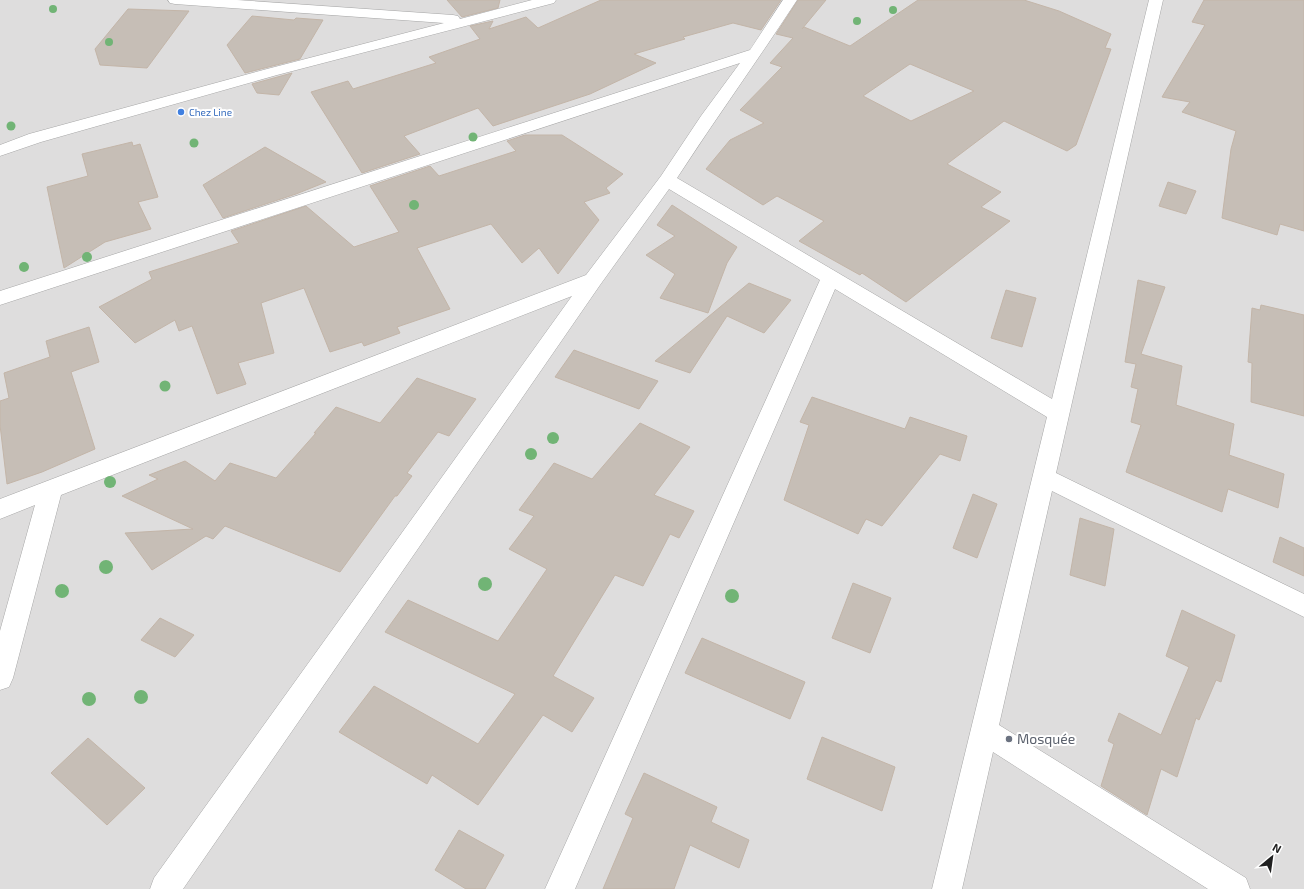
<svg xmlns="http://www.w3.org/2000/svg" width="1304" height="889" font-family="'Exo 2',sans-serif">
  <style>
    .residential { fill: #dedddd }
    .building { fill: #c6beb6; stroke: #c3b5a8; fill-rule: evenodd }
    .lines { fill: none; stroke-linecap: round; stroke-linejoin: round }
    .street-casing { stroke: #a7a7a7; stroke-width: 1 }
    .street { fill: #fff; fill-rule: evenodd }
    .tree { fill: #71b475 }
    .shop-dot { fill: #3f7fe0; stroke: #fff; stroke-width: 1.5 }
    .worship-dot { fill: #6b7280; stroke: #fff; stroke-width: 1.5 }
    .labels { text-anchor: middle; stroke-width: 4; stroke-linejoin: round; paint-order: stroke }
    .far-shop-label { font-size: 10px; fill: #366cbe; stroke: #fff; text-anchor: start }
    .near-worship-label { font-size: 14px; fill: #5b616d; stroke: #fff; text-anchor: start }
  </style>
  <rect width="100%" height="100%" fill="#f1eee7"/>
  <!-- residential -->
  <rect class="residential" x="0" y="0" width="1304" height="889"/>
  <!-- building -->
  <g class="building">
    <polygon points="447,0 500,0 498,8 462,17"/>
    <polygon points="601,0 781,0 761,30 733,23 683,37 685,39 634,54 656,63 590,94 493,126 478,108 404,136 420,154 362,173 311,92 348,81 353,89 436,63 429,57 480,39 470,26 493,21 489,29 526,17 538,28"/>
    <path d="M798,0H826L802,29L804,27L850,46L918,0H1024L1059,11L1111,34L1105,48L1111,49L1076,145L1067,151L1004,121L947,164L1001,192L981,207L1010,221L906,302L862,273L860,275L799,241L824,221L777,196L763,205L706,169L730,140L764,123L740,110L782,67L770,63L793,38L776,34ZM910,64L974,91L911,121L863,96Z"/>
    <polygon points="1204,0 1304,0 1304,231 1280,224 1277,235 1222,218 1231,149 1236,131 1182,112 1190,102 1162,97 1205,25 1192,22"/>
    <polygon points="128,9 189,11 147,68 100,65 95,49"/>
    <polygon points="252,16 294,20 296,18 323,20 300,59 245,73 227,45"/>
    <polygon points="292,73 279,95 257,93 252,84"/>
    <polygon points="525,135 562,135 623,174 606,188 610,193 584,202 599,220 558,274 539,248 522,263 491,224 417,248 450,309 397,327 400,333 364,346 362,342 330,352 304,288 261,303 274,353 238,363 246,384 217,394 192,326 179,331 175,320 135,343 99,307 152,279 149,272 239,243 231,231 306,206 354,247 399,232 370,186 430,166 439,176 516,151 507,141"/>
    <polygon points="132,142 133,146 140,144 158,197 138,202 151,229 105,242 64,268 47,187 88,176 82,154"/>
    <polygon points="265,147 326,182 296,194 223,218 203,185"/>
    <polygon points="1168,182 1196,191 1186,214 1159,206"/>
    <polygon points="672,205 737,247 727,263 708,313 660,298 675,274 646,255 675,236 657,225"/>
    <polygon points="1138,280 1165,287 1141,354 1182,366 1176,405 1234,424 1229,455 1284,474 1278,508 1228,489 1222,512 1126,472 1141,425 1131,422 1138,389 1131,387 1136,364 1125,362"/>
    <polygon points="749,283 791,300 764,333 727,316 690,373 655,361"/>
    <polygon points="1006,290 1036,298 1022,347 991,338"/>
    <polygon points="1261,305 1304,315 1304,416 1251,402 1252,363 1248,362 1252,308 1260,310"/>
    <polygon points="89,327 99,362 71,372 95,449 42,472 7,484 0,425 0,401 9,398 4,373 50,357 46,341"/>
    <polygon points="574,350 658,381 639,409 555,377"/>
    <polygon points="417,378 476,399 449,436 438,432 407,473 412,476 397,496 395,496 340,572 225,526 213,539 206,536 152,570 125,533 193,529 122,496 158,479 149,475 185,461 215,481 230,463 276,478 316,433 314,433 336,407 380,423"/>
    <polygon points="812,397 905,429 910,417 967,436 960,461 940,454 882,526 866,519 858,534 784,500 809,425 800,422"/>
    <polygon points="640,423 690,447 654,495 694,511 679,538 670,534 643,586 615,575 553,676 594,698 572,732 543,715 478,805 432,775 427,784 339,732 374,686 478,744 515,694 385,632 408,600 498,641 547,569 509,549 534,516 519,510 554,463 592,479"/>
    <polygon points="973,494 997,504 977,558 953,548"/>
    <polygon points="1080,518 1114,529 1105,586 1070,575"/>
    <polygon points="1280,537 1304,548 1304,576 1273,562"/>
    <polygon points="853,583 891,598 870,653 832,638"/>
    <polygon points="1182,610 1235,635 1221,682 1216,680 1199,720 1196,718 1177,777 1161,769 1147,815 1101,786 1114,744 1108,741 1119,713 1161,735 1189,667 1166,656"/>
    <polygon points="160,618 194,635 175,657 141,640"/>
    <polygon points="702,638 805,682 790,719 685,673"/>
    <polygon points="822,737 895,767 882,811 807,779"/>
    <polygon points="88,738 145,788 107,825 51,773"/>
    <polygon points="644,773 717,807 711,822 749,840 739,868 690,845 674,889 603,889 633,818 625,814"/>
    <polygon points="459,830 504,855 485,889 466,889 435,870"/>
  </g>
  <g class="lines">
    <!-- street casing -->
    <g class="street-casing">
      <g id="street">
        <polygon points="168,0 237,0 453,15 458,16 460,19 532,0 556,0 554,3 277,75 41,142 0,156 0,145 29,134 267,69 444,23 175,4 170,3"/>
        <path d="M783,0H797C758,60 716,118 677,178L1052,399L1149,0H1163L1056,473L1304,594V617L1052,491L999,725L1246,878L1250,889H1208L993,752L962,889H932L1047,417L835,289L575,889H545L820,280L669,189L600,285L183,889H150L154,878L572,296L61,495L13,678L9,687L0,690V631L35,505L0,519V499L586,275L661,176L701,116L740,63L0,305V291L750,50Z"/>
      </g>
    </g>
    <!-- street -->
    <use href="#street" class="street"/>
  </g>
  <!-- trees -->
  <g class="tree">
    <circle cx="53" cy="9" r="4"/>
    <circle cx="893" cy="10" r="4"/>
    <circle cx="857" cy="21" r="4"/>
    <circle cx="109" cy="42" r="4"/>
    <circle cx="11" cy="126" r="4.5"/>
    <circle cx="473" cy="137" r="4.5"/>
    <circle cx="194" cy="143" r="4.5"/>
    <circle cx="414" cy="205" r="5"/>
    <circle cx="87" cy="257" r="5"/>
    <circle cx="24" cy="267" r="5"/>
    <circle cx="165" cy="386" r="5.5"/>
    <circle cx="553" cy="438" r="6"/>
    <circle cx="531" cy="454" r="6"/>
    <circle cx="110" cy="482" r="6"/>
    <circle cx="106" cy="567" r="7"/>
    <circle cx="485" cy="584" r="7"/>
    <circle cx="62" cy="591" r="7"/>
    <circle cx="732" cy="596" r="7"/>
    <circle cx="141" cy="697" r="7"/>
    <circle cx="89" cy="699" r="7"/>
  </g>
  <!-- markers -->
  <circle class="shop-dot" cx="181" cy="112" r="4"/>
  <circle class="worship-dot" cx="1009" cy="739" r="4"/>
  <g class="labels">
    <!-- far-shop labels -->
    <g class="far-shop-label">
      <text x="189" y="116">Chez Line</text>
    </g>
    <!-- near-worship labels -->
    <g class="near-worship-label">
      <text x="1017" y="744">Mosquée</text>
    </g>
  </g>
  <!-- north arrow -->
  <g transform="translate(1272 857) rotate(29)" stroke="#ffffff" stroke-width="3" paint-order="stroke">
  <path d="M0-3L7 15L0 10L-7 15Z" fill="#202020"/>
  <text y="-6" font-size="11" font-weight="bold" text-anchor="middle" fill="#202020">N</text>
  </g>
</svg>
